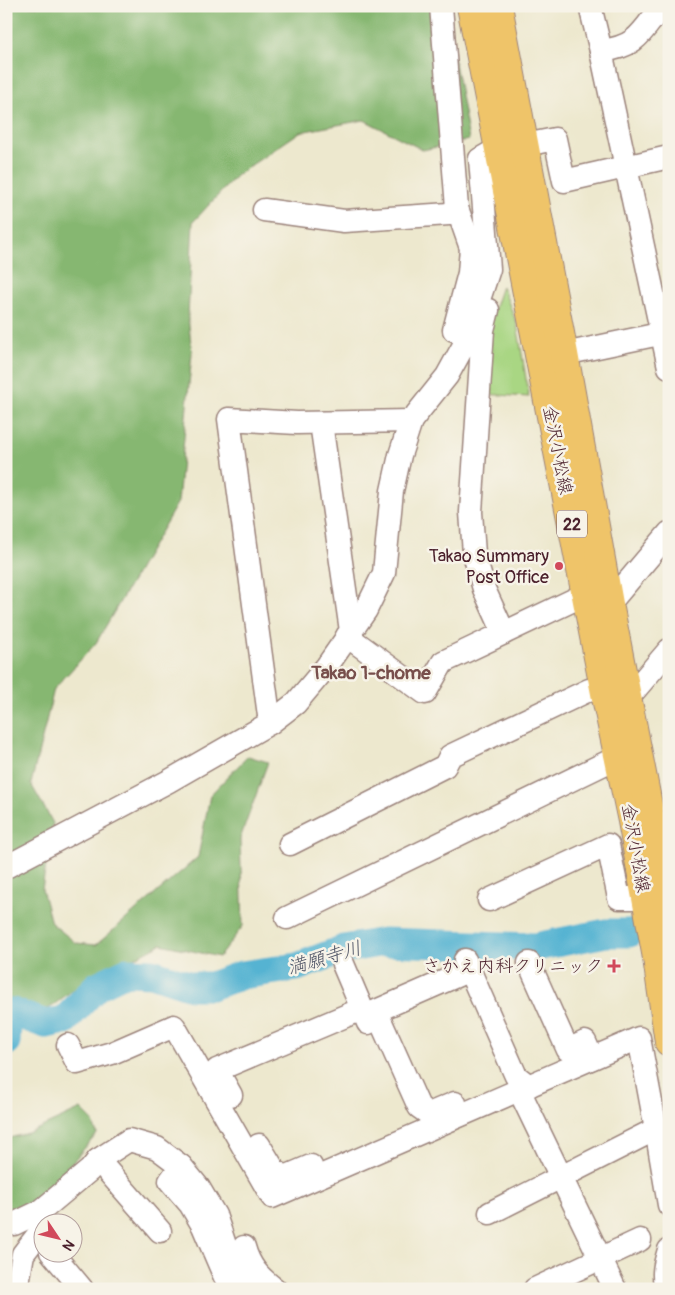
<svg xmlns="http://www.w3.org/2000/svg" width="675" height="1295" font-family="Pangolin,'Klee One',sans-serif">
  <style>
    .green { fill: #a9d683; stroke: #7a7a57 }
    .forest { fill: #86b771; stroke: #686b4e }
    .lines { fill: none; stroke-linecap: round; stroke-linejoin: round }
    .river { stroke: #54b3d2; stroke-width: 29 }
    .minor-casing { stroke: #9c847c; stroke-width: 25 }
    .major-casing { stroke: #9c847c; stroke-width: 30 }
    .minor { stroke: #fff; stroke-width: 22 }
    .major { stroke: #efc469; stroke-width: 28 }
    .poi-dot { fill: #d1495b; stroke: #f7f3e8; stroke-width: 2 }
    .labels { text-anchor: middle; stroke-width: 5; stroke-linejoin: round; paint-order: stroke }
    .shield { fill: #f7f3e8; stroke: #7e5f64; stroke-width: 1 }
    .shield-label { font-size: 16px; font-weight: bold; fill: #4a1f2b }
    .street-label { font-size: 18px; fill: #4a1f2b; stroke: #f7f3e8 }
    .poi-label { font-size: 18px; fill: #4a1f2b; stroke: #f7f3e8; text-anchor: end }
    .neighbourhood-label { font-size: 19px; font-weight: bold; fill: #784f4c; stroke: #f7f3e8 }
    .water-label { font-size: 19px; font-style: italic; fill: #4e5365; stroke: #f7f3e8 }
  </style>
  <rect width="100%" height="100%" fill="#f7f3e8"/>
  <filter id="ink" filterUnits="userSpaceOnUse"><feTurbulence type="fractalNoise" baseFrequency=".02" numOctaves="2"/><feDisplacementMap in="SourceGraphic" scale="10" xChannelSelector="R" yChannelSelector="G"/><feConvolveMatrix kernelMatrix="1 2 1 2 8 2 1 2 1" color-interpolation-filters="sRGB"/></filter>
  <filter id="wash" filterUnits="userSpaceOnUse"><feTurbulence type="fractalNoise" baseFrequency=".0096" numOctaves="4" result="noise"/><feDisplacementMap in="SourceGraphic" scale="20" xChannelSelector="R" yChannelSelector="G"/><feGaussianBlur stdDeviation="1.12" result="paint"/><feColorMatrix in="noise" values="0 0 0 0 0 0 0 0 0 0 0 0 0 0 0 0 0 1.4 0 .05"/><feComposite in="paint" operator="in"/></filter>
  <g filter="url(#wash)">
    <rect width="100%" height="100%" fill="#ede8ce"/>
    <!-- green -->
    <polygon class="green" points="502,286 517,324 529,397 483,394 489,325"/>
    <!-- forest -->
    <g class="forest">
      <polygon points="6,6 445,6 469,140 423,150 364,120 300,132 237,175 193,222 188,316 192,353 178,502 96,643 54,689 31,784 53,823 42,889 51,923 76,943 96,945 198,857 210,795 248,756 268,762 240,839 243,926 219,957 161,944 73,990 48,1009 6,1013"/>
      <polygon points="81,1109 92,1120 97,1134 48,1190 6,1234 6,1139 31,1132"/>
    </g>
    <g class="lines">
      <!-- river -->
      <polyline class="river" points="6,1042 7,1026 12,1012 46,1024 65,1020 97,986 126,972 152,973 191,986 211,986 242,975 297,967 344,949 384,942 535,947 606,933 629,933"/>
    </g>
  </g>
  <g filter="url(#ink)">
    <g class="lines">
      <!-- minor casing -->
      <g class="minor-casing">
        <g id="minor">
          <polyline points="441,6 457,208 471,248 469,273 454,330"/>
          <polyline points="590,6 601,51 669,367"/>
          <path d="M601,51C637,47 641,33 662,6"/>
          <polyline points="525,145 555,139 564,181 669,157"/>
          <polyline points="264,210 344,221 449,214 457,208"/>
          <polyline points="488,310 483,330 471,512 474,554 484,589 504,633"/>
          <polyline points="564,354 669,332"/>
          <polyline points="321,423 351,631"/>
          <polyline points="609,604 669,533"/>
          <polyline points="347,636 425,693 443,662 586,594"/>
          <polyline points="628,698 669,650"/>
          <polyline points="270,723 229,419 297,423 411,421"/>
          <polyline points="290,844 445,766 450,756 589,690 605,693"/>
          <polyline points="6,867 169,781 270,723 296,703 327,666 366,610 384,573 392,491 400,455 411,421 447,376 464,345 489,269 480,159 499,148"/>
          <polyline points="489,900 608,845 619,898 645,898"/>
          <polyline points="287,918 618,757"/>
          <polyline points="465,960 516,1076 529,1086"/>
          <polyline points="529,963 568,1050 585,1042 592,1058"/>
          <polyline points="343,964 368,1023"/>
          <polyline points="68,1045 77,1063 112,1053 174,1026 272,1197 639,1038 656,1129 669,1205"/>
          <polyline points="519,1090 615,1289"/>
          <polyline points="231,1095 217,1070 362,1009"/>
          <polyline points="455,1103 429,1114 419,1107 376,1011 470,970"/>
          <polyline points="259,1145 274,1170 285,1177 311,1166"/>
          <polyline points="98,1160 160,1231"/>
          <polyline points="181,1166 170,1181 190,1204 203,1226 230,1289"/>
          <polyline points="490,1213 656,1129"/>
          <polyline points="6,1224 14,1224 41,1211 90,1170 98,1160 129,1140 157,1148 181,1166 199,1188 215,1215 231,1263 252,1289"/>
          <path d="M244,1247C249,1266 259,1277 275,1289"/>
          <polyline points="51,1252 82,1289"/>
          <polyline points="17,1289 23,1254 37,1236"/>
          <polyline points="535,1289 640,1240"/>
          <path d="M667,1289C661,1276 665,1263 669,1250"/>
        </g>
      </g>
      <!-- major casing -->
      <g class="major-casing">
        <g id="major">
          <polyline points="471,6 605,693 632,821 657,958 669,1042"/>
          <polyline points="498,6 564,354 609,604 669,913"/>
        </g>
      </g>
      <!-- minor -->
      <use href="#minor" class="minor"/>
      <!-- major -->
      <use href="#major" class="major"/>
    </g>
  </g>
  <!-- markers -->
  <g class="poi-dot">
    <circle cx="559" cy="566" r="5"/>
    <path d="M611.5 958.5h5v5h5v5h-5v5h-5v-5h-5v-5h5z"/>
  </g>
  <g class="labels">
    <!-- shield labels -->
    <rect class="shield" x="557" y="510.5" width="30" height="27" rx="4"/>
    <g class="shield-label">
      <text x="572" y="530">22</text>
    </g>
    <!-- street labels -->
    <g class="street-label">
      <text transform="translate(558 450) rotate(79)" y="6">金沢小松線</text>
      <text transform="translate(636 848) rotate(80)" y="6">金沢小松線</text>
    </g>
    <!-- poi labels -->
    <g class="poi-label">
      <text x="549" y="562">Takao Summary<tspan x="549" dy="21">Post Office</tspan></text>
      <text x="603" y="972">さかえ内科クリニック</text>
    </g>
    <!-- neighbourhood labels -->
    <g class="neighbourhood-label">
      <text x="371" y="679">Takao 1-chome</text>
    </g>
    <!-- water labels -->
    <g class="water-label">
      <text transform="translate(324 957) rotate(-16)" y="7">満願寺川</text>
    </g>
  </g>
  <!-- margin -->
  <rect width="675" height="1295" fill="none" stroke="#f7f3e8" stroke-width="25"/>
  <!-- north arrow -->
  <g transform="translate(58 1238) rotate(125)"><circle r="24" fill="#f7f3e8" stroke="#b29e9c"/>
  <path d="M0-4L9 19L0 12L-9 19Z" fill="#d1495b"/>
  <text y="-8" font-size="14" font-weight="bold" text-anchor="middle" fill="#4a1f2b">N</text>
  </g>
</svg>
